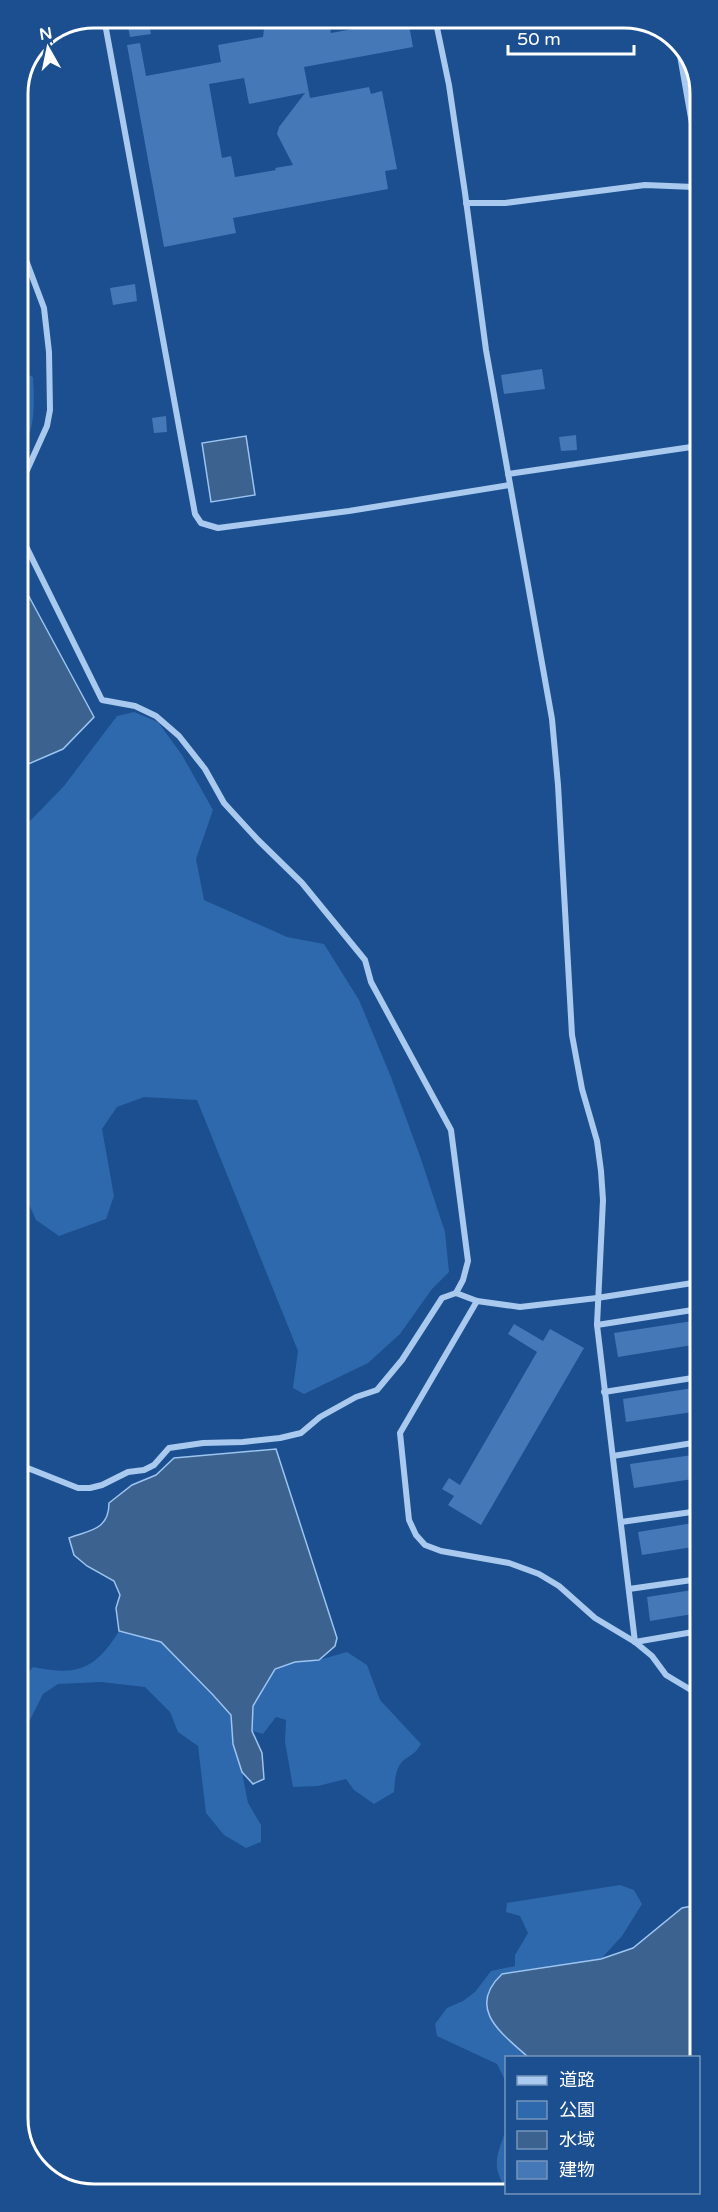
<svg xmlns="http://www.w3.org/2000/svg" width="718" height="2212" font-family="'Varela Round','Noto Sans JP',sans-serif">
  <style>
    .green { fill: #2e69ad }
    .water { fill: #3c6290; stroke: #9cc4f0; stroke-width: 1.5 }
    .building { fill: #4478b7; fill-rule: evenodd }
    .lines { fill: none; stroke-linecap: round; stroke-linejoin: round }
    .minor { stroke: #a9c9ee; stroke-width: 6 }
    .rim { fill: none; stroke: #fff; stroke-width: 3 }
  </style>
  <rect width="100%" height="100%" fill="#1b4f8f"/>
  <!-- green -->
  <g class="green">
    <path d="M18,369L33,377C34,399 37,434 19,450Z"/>
    <polygon points="134,712 158,722 182,755 213,810 196,859 204,900 287,937 324,944 359,1000 391,1077 421,1159 445,1232 449,1272 432,1289 400,1334 368,1363 304,1394 293,1388 298,1351 197,1100 144,1097 117,1107 102,1129 114,1196 106,1219 59,1236 36,1220 23,1191 19,1191 19,825 30,821 64,786 117,716"/>
    <path d="M119,1631L161,1642L231,1715L233,1744L242,1772L248,1803L261,1825V1842L246,1848L224,1835L206,1813L198,1746L178,1732L170,1712L145,1687L101,1682L58,1684L43,1694L20,1740V1683L33,1667C77,1676 95,1670 119,1631Z"/>
    <path d="M347,1652L367,1665L380,1700L421,1744C416,1753 412,1754 404,1760C395,1767 395,1782 394,1792L374,1804L354,1790L346,1779L318,1786L293,1787L285,1742L286,1720L276,1717L263,1734L252,1731L253,1706L275,1669L295,1662L319,1660Z"/>
    <path d="M620,1885L634,1890L642,1904L622,1936L601,1959L502,1974C466,2008 501,2033 528,2057L506,2058V2082L497,2064L437,2036L435,2024L447,2008L463,2001L475,1992L491,1971L515,1966V1955L528,1933L520,1916L506,1912L507,1903Z"/>
    <path d="M506,2130V2189C491,2165 497,2155 506,2130Z"/>
  </g>
  <!-- water -->
  <g class="water">
    <polygon points="246,436 255,495 211,502 202,443"/>
    <polygon points="19,578 94,717 63,749 19,768"/>
    <path d="M276,1449L337,1638L335,1646L319,1660L295,1662L275,1669L253,1706L252,1731L262,1753L264,1779L253,1784L242,1772L233,1744L231,1715L213,1695L161,1642L119,1631L116,1608L120,1595L114,1581L87,1566L74,1555L69,1538C90,1530 109,1530 109,1503L132,1485L156,1475L174,1458Z"/>
    <path d="M692,1906L700,1908L699,2122L698,2058L528,2057C501,2033 466,2008 502,1974L601,1959L633,1948L682,1908Z"/>
  </g>
  <!-- building -->
  <g class="building">
    <path d="M328,18L331,33L408,19L413,47L304,67L310,98L369,87L371,94L382,91L397,169L385,171L388,189L233,218L236,233L164,247L127,45L140,43L146,76L221,62L218,45L263,37L264,29L269,23L280,27ZM244,78L249,104L305,93L279,127L277,134L293,165L275,168L276,170L235,177L231,156L222,158L209,84Z"/>
    <polygon points="148,19 151,34 130,37 127,22"/>
    <polygon points="135,284 137,301 113,305 110,288"/>
    <polygon points="542,369 545,389 504,394 501,375"/>
    <polygon points="166,416 167,432 154,433 152,418"/>
    <polygon points="576,435 577,450 561,451 559,437"/>
    <polygon points="699,1320 699,1344 618,1357 614,1333"/>
    <polygon points="514,1324 543,1341 550,1329 584,1348 481,1525 448,1505 454,1496 442,1489 449,1478 460,1485 537,1352 508,1334"/>
    <polygon points="699,1387 699,1411 626,1422 623,1399"/>
    <polygon points="699,1454 699,1478 634,1488 630,1464"/>
    <polygon points="699,1522 699,1546 642,1555 638,1532"/>
    <polygon points="699,1589 699,1613 650,1621 647,1597"/>
  </g>
  <g class="lines">
    <!-- minor -->
    <g class="minor">
      <polyline points="104,18 195,514 201,523 218,528 349,511 510,485"/>
      <polyline points="435,18 449,85 465,193 486,350 552,719 558,785 572,1035 582,1089 597,1141 601,1171 603,1200 597,1325 635,1642"/>
      <polyline points="678,44 698,158"/>
      <polyline points="698,160 694,187 698,193"/>
      <polyline points="466,203 505,203 645,185 694,187"/>
      <polyline points="18,239 44,308 49,352 50,410 47,426 19,488"/>
      <polyline points="508,474 698,446"/>
      <polyline points="19,532 102,700 135,706 156,716 179,736 205,769 224,803 258,840 302,883 365,960 371,982 451,1130 468,1261 463,1280 456,1293"/>
      <polyline points="477,1301 400,1433 409,1520 416,1535 425,1545 441,1551 509,1563 539,1574 559,1586 595,1618 635,1642 652,1656 666,1675 696,1693 699,1699"/>
      <polyline points="597,1325 699,1309"/>
      <polyline points="604,1392 699,1377"/>
      <polyline points="613,1456 699,1442"/>
      <polyline points="20,1465 78,1488 90,1488 102,1485 128,1472 144,1470 154,1465 169,1448 203,1443 243,1442 280,1438 301,1433 320,1417 356,1397 377,1390 402,1360 442,1298 456,1293 477,1301 520,1307 597,1298 699,1282"/>
      <polyline points="621,1522 699,1511"/>
      <polyline points="629,1589 699,1579"/>
      <polyline points="635,1642 699,1631"/>
    </g>
  </g>
  <!-- crop -->
  <path d="M0 0H718V2212H0ZM94 28H624A66 66 0 0 1 690 94V2118A66 66 0 0 1 624 2184H94A66 66 0 0 1 28 2118V94A66 66 0 0 1 94 28Z" fill="#1b4f8f" fill-rule="evenodd"/>
  <path class="rim" d="M94 28H624A66 66 0 0 1 690 94V2118A66 66 0 0 1 624 2184H94A66 66 0 0 1 28 2118V94A66 66 0 0 1 94 28Z"/>
  <!-- legend -->
  <rect x="505" y="2056" width="195" height="138" fill="#1b4f8f" stroke="#7695bc" stroke-width="1.5"/>
  <rect x="517" y="2076" width="30" height="9" fill="#a9c9ee" stroke="#7695bc" stroke-width="1.5"/>
  <text x="559" y="2086" font-size="18" fill="#ffffff">道路</text>
  <rect x="517" y="2101" width="30" height="18" fill="#2e69ad" stroke="#7695bc" stroke-width="1.5"/>
  <text x="559" y="2116" font-size="18" fill="#ffffff">公園</text>
  <rect x="517" y="2131" width="30" height="18" fill="#3c6290" stroke="#7695bc" stroke-width="1.5"/>
  <text x="559" y="2146" font-size="18" fill="#ffffff">水域</text>
  <rect x="517" y="2161" width="30" height="18" fill="#4478b7" stroke="#7695bc" stroke-width="1.5"/>
  <text x="559" y="2176" font-size="18" fill="#ffffff">建物</text>
  <!-- north arrow -->
  <g transform="translate(48 48) rotate(351)" stroke="#1b4f8f" stroke-width="4.5" paint-order="stroke">
  <path d="M0-4.5L10 22L0 15L-10 22Z" fill="#ffffff"/>
  <text y="-9" font-size="16" font-weight="bold" text-anchor="middle" fill="#ffffff">N</text>
  </g>
  <!-- scale -->
  <path d="M508 45v9h126v-9" fill="none" stroke="#ffffff" stroke-width="3"/>
  <text x="517" y="45" font-size="18" fill="#ffffff" stroke="#1b4f8f" stroke-width="4.5" paint-order="stroke">50 m</text>
</svg>
